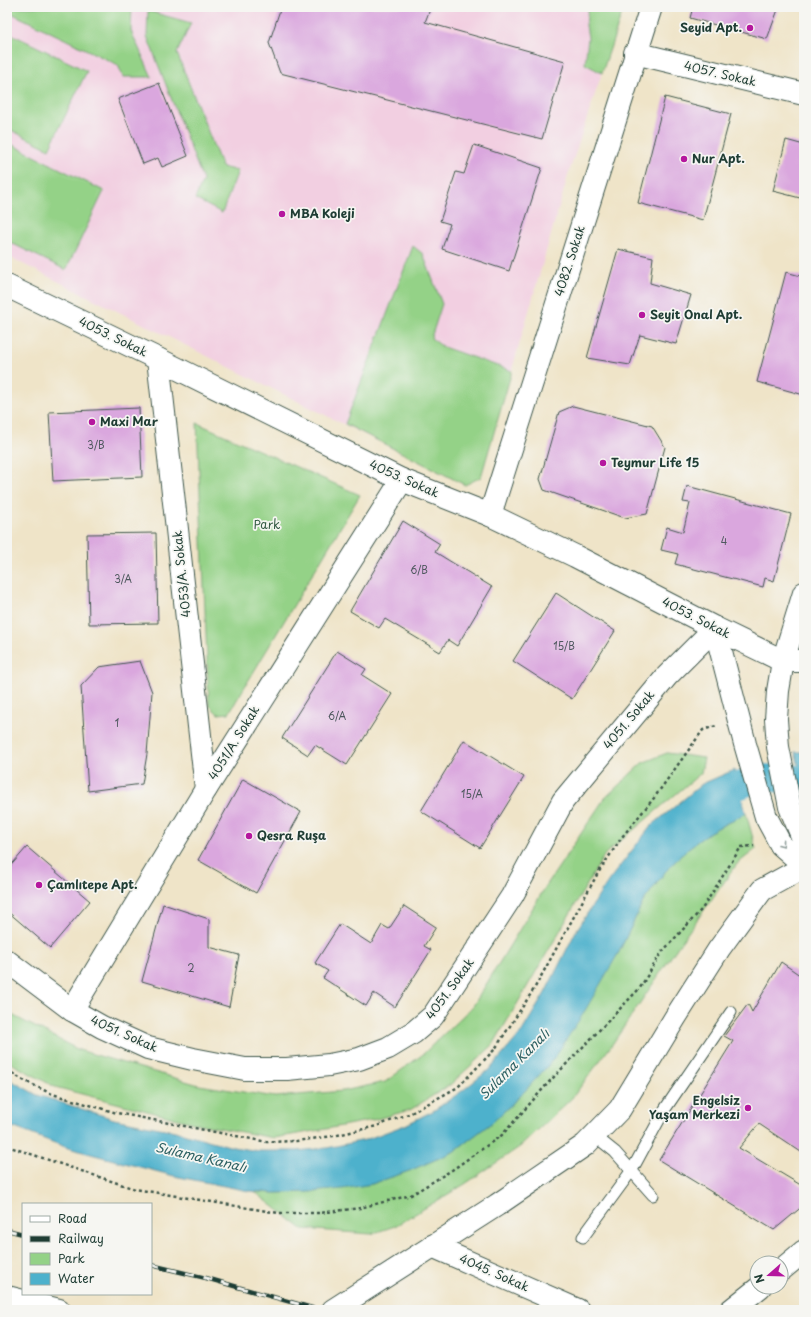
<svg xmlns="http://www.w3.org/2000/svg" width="811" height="1317" font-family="'Playpen Sans',sans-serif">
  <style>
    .built { fill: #f2cfe1 }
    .green { fill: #94d287; stroke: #5a885e }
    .water { fill: #4db1cc; stroke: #367780 }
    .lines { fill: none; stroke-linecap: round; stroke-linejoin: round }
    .canal { stroke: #4db1cc; stroke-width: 28 }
    .building { fill: #daa7de }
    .service-casing { stroke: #3e564a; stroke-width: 13 }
    .minor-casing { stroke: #3e564a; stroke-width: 24 }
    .tertiary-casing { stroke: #3e564a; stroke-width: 24 }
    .path { stroke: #3e564a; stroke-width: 2.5; stroke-dasharray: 3 3; stroke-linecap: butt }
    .service { stroke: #fff; stroke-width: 11 }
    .minor { stroke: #fff; stroke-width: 22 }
    .tertiary { stroke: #fff; stroke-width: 22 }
    .rail-casing { stroke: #1f3d34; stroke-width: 4.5 }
    .rail { stroke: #f6f6f2; stroke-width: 3; stroke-dasharray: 9; stroke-linecap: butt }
    .oneway { stroke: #8f9e9a }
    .poi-dot { fill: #b5179e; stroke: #f6f6f2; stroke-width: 1.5 }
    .labels { text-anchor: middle; stroke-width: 3.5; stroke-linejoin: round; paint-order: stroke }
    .number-label { font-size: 10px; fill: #4e585e }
    .poi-label { font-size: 12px; font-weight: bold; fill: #1f3d34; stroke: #f6f6f2; text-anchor: start }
    .street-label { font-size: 12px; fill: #1f3d34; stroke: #f6f6f2 }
    .park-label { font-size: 12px; fill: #365b45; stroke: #f6f6f2 }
    .water-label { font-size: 13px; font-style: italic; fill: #2d6062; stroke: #f6f6f2 }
  </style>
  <rect width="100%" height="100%" fill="#f6f6f2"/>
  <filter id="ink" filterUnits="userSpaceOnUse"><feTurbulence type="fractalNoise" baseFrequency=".025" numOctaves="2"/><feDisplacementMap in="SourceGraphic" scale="8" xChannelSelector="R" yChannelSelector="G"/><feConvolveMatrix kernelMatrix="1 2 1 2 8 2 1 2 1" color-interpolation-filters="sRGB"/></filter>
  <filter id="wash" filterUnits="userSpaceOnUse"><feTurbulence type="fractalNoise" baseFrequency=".012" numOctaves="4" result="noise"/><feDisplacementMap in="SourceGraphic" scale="16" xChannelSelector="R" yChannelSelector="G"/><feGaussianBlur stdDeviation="0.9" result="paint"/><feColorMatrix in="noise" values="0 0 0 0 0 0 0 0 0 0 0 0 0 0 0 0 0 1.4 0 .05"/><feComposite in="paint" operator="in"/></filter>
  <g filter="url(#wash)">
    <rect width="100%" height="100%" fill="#efe4c8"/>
    <!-- built -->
    <polygon class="built" points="7,7 624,7 569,172 481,477 465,485 7,256"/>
    <!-- green -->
    <g class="green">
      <polygon points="7,7 132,7 131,31 152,77 123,77 118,65 7,11"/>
      <polygon points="588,7 624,7 602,73 585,64 588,38 586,25"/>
      <polygon points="148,11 191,23 177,53 222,167 238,171 222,213 195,199 203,180 147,36"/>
      <polygon points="7,32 87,71 49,149 7,128"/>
      <polygon points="7,142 104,191 66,270 7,241"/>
      <polygon points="413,246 423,254 442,304 431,338 443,347 512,371 481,477 465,485 345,424"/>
      <polygon points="197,423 360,495 229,713 218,714 209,705"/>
      <polygon points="667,753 704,758 701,773 605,854 493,1045 450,1085 410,1110 373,1120 321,1130 274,1138 193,1123 55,1087 7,1061 7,1010 12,1015 79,1050 199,1085 275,1097 343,1091 385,1082 422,1055 473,1006 546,886 604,799 642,763"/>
      <polygon points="746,813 756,849 737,864 679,945 611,1046 572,1098 521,1146 465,1184 395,1226 371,1234 302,1229 255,1192 275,1193 309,1192 372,1184 409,1171 453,1152 494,1121 523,1093 552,1061 619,952 643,902 665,872 687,849 710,832"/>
    </g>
    <!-- water -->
    <g class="water">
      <polygon points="795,752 804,752 804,785"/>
      <polygon points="734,770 746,813 710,832 687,849 665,872 643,902 619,952 583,1014 552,1061 523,1093 494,1121 453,1152 409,1171 372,1184 342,1189 309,1192 275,1193 249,1191 174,1176 68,1148 7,1125 7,1078 37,1095 114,1119 175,1131 233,1147 259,1151 297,1151 327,1148 365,1140 405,1125 433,1111 462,1091 491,1068 521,1033 545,993 576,931 609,880 651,826 702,784"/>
    </g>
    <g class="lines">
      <!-- canal -->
      <polyline class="canal" points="704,803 720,793 759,778 804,779"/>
    </g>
    <g id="blocks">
      <!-- building -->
      <g class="building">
        <polygon points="281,7 431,7 425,22 565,61 542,139 280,73 269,43"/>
        <polygon points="693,7 779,7 767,39 690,18"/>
        <polygon points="159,83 188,156 162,167 158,158 143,164 118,99"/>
        <polygon points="665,97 731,114 703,220 638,203"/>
        <polygon points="786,140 804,145 804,199 773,191"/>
        <polygon points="474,145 542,168 509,271 442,249 450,224 440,221 456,172 464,174"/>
        <polygon points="618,249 653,257 650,283 691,295 676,344 640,335 630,365 587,358"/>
        <polygon points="786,272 804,277 804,395 757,382"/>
        <polygon points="573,406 652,426 665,447 647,514 625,518 544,490 540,479 559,412"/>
        <polygon points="139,408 142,477 53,481 49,412"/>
        <polygon points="687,486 791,514 774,581 765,578 763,587 675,564 678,554 661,550 667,527 683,532 690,503 683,502"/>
        <polygon points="403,521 440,544 435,552 492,587 457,646 448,640 440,652 385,619 379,628 350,611"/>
        <polygon points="156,533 158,623 89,624 87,534"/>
        <polygon points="556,593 615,631 572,699 513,661"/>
        <polygon points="337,651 366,669 362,675 392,694 347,765 315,745 308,755 282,738"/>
        <polygon points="140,661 152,692 147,754 142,784 88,791 81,686 99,667"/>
        <polygon points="464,740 524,777 480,848 421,811"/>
        <polygon points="243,779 301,812 256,893 198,860"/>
        <polygon points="27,847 90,901 50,948 7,911 7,870"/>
        <polygon points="163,904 209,919 209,947 239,955 229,1007 142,981"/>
        <polygon points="404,906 436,927 424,946 431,950 395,1007 374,993 366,1006 323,978 328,971 315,963 340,924 371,944 382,925 389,929"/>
        <polygon points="781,962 804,978 804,1086 801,1090 804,1092 804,1154 759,1124 739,1148 804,1187 804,1205 774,1230 659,1160 733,1041 724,1036 748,1004 752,1012"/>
      </g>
    </g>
  </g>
  <g filter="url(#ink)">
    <use href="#blocks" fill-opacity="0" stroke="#3e564a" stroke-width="1"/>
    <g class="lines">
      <!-- service casing -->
      <g class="service-casing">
        <g id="service">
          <polyline points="595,1136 615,1152 653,1195"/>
          <polyline points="583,1237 632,1170 665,1109 731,1012"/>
        </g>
      </g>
      <!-- minor casing -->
      <g class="minor-casing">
        <g id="minor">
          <polyline points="635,53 804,94"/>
          <polyline points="7,286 158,359 402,480 490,515 575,556 715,628 783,661 804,661"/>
          <polyline points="158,359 206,789"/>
          <polyline points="490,515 651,7"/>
          <polyline points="804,593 783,661 778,691 776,719 778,747 790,807 804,841"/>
          <polyline points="715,628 745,744 766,817 781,845 804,865"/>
          <polyline points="7,961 72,1010 102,1027 148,1048 193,1059 245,1069 287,1069 329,1065 359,1059 388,1048 413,1033 433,1016 512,896 563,801 667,676 715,628"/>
          <polyline points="72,1010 206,789 402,480"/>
          <polyline points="432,1246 578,1310"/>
          <polyline points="781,1270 804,1251"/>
          <polyline points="333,1310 497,1205 585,1145 620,1109 675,1018 719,949 762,890 804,867"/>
          <polyline points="731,1310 760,1287"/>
        </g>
      </g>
      <!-- tertiary casing -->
      <g class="tertiary-casing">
        <polyline id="tertiary" points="7,1297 59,1310"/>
      </g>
      <!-- path -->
      <g class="path">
        <polyline points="7,1070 23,1080 52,1094 117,1113 267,1142 296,1141 333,1136 377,1126 411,1113 458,1087 495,1049 534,989 598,873 622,837 654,798 703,730 716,726"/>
        <polyline points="7,1146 135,1189 278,1213 319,1213 360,1208 411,1195 452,1170 502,1135 550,1081 640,988 661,953 702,909 741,847 754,846"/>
      </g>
      <!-- service -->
      <use href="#service" class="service"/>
      <!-- minor -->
      <use href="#minor" class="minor"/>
      <!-- tertiary -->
      <use href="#tertiary" class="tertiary"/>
      <!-- rail casing -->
      <g class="rail-casing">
        <g id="rail">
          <polyline points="7,1230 23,1234"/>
          <polyline points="151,1265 206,1278 319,1310"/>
        </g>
      </g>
      <!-- rail -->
      <use href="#rail" class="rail"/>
    </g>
    <!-- one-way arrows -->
    <defs><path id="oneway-chevron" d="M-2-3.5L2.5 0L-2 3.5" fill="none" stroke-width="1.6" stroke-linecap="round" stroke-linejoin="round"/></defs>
    <use class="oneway" href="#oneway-chevron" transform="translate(782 844) rotate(52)"/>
  </g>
  <!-- markers -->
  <g class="poi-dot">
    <circle cx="750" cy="28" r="4"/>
    <circle cx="684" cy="159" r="4"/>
    <circle cx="282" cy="214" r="4"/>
    <circle cx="642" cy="315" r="4"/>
    <circle cx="92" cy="422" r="4"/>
    <circle cx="603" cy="463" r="4"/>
    <circle cx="249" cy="836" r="4"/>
    <circle cx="39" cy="885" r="4"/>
    <circle cx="748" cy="1108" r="4"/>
  </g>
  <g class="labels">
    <!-- number labels -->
    <g class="number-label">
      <text x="96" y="449">3/B</text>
      <text x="724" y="545">4</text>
      <text x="419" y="574">6/B</text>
      <text x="123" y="583">3/A</text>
      <text x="564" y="650">15/B</text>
      <text x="337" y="720">6/A</text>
      <text x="117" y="727">1</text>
      <text x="472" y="798">15/A</text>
      <text x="191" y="972">2</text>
    </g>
    <!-- poi labels -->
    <g class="poi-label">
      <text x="742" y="32" text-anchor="end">Seyid Apt.</text>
      <text x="692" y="163">Nur Apt.</text>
      <text x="290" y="218">MBA Koleji</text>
      <text x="650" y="319">Seyit Onal Apt.</text>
      <text x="100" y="426">Maxi Mar</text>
      <text x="611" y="467">Teymur Life 15</text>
      <text x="257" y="840">Qesra Ruşa</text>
      <text x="47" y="889">Çamlıtepe Apt.</text>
      <text x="740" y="1105" text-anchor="end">Engelsiz<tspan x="740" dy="14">Yaşam Merkezi</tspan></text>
    </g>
    <!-- street labels -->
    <g class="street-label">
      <text transform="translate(720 74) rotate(13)" y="4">4057. Sokak</text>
      <text transform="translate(570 261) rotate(-72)" y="4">4082. Sokak</text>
      <text transform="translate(113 337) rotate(26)" y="4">4053. Sokak</text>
      <text transform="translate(404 479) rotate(24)" y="4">4053. Sokak</text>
      <text transform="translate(182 574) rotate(-96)" y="4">4053/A. Sokak</text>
      <text transform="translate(696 618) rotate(27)" y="4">4053. Sokak</text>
      <text transform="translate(629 720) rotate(-50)" y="4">4051. Sokak</text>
      <text transform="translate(234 743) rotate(-58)" y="4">4051/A. Sokak</text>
      <text transform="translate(450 989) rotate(-54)" y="4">4051. Sokak</text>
      <text transform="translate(124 1034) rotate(24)" y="4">4051. Sokak</text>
      <text transform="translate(494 1273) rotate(24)" y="4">4045. Sokak</text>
    </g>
    <!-- park labels -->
    <g class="park-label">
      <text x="267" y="529">Park</text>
    </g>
    <!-- water labels -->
    <g class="water-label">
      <text transform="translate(514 1064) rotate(-45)" y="5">Sulama Kanalı</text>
      <text transform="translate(201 1157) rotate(13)" y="5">Sulama Kanalı</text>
    </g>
  </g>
  <!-- margin -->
  <rect width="811" height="1317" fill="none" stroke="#f6f6f2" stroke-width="24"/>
  <!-- legend -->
  <rect x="22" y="1203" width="130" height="92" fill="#f6f6f2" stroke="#a0aca6"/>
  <rect x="30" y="1216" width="20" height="6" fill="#ffffff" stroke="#a0aca6"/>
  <text x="58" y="1223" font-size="12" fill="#1f3d34">Road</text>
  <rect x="30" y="1236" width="20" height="6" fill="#1f3d34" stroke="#a0aca6"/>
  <text x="58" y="1243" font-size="12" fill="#1f3d34">Railway</text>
  <rect x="30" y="1253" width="20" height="12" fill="#94d287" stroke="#a0aca6"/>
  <text x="58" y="1263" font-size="12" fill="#1f3d34">Park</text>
  <rect x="30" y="1273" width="20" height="12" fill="#4db1cc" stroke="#a0aca6"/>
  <text x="58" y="1283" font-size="12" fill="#1f3d34">Water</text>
  <!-- north arrow -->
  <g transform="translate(769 1275) rotate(250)"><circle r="19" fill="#f6f6f2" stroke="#a0aca6"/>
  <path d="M0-3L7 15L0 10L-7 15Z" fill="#b5179e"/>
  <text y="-6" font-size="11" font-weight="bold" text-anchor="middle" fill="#1f3d34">N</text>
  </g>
</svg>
